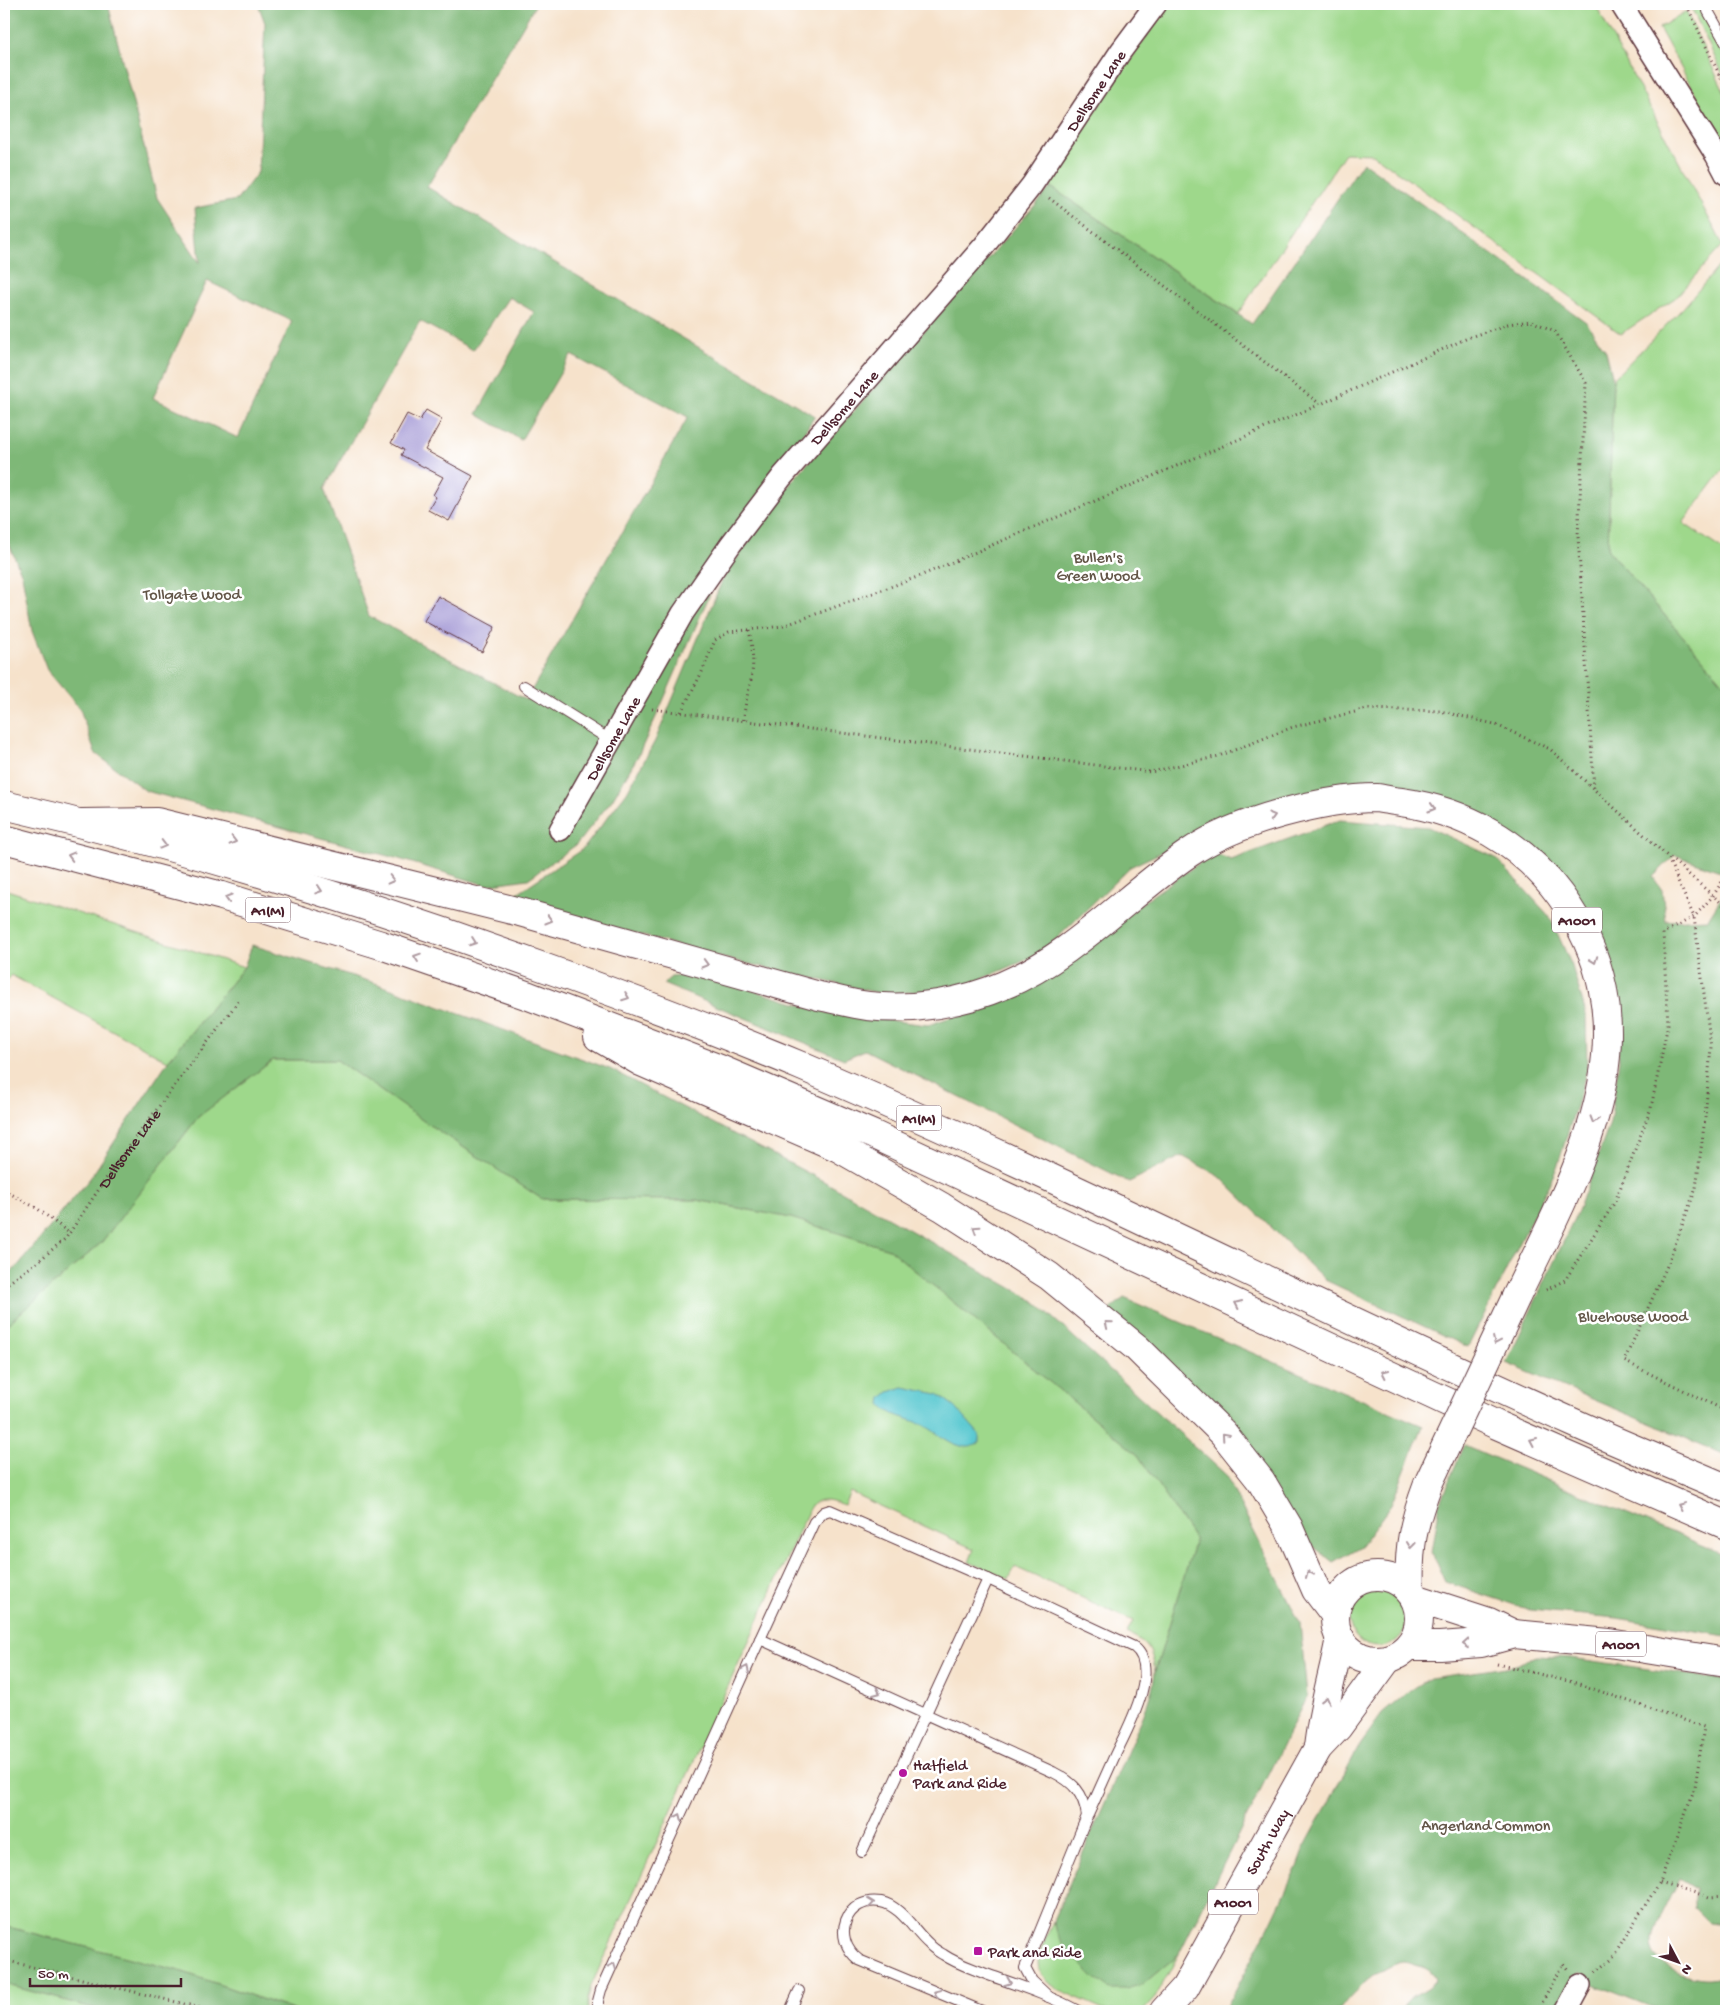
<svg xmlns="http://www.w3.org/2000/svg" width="1730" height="2015" font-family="'Gochi Hand',sans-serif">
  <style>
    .green { fill: #9ed88b; stroke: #747c5b }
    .forest { fill: #7eb877; stroke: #646c51; fill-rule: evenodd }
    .water { fill: #5cc9d1; stroke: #53747e }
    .building { fill: #a79dd7 }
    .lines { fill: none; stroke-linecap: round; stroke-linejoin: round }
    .service-casing { stroke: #643c43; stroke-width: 12 }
    .minor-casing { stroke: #643c43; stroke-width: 24 }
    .primary-casing { stroke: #643c43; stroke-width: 30 }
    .motorway-casing { stroke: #643c43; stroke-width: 30 }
    .path { stroke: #643c43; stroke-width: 3; stroke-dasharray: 1 4; stroke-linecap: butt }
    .service { stroke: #fff; stroke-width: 10 }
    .minor { stroke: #fff; stroke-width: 21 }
    .primary { stroke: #fff; stroke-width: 28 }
    .motorway { stroke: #fff; stroke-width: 28 }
    .motorway-bridge-casing { stroke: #643c43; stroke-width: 30; stroke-linecap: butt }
    .motorway-bridge { stroke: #fff; stroke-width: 28 }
    .oneway { stroke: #ae9aa0 }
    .poi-dot { fill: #b5179e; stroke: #fff; stroke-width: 2 }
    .labels { text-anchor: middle; stroke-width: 5; stroke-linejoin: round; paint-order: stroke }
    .shield { fill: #fff; stroke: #80626b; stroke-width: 1 }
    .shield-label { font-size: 15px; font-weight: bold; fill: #4a1f2b }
    .street-label { font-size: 16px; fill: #4a1f2b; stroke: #fff }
    .park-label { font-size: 16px; fill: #635648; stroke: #fff }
    .poi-label { font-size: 16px; fill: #4a1f2b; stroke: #fff; text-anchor: start }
  </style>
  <rect width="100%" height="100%" fill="#fff"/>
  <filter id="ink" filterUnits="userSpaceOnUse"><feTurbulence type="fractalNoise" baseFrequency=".02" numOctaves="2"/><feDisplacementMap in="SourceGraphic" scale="10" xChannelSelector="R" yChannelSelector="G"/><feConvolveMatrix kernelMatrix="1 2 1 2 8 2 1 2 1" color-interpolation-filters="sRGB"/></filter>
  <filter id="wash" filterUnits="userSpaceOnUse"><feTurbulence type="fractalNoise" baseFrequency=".0096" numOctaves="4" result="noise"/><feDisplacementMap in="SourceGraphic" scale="20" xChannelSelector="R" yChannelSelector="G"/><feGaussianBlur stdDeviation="1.12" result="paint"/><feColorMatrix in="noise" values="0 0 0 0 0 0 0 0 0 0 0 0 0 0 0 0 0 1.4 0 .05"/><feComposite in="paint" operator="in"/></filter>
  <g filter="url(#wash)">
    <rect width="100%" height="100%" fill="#f6e2cb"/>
    <!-- green -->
    <g class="green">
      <polygon points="1169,4 1595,4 1723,245 1675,298 1621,334 1373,154 1345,153 1238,314 1051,187 1049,177"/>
      <polygon points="1700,4 1707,4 1710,8 1703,15 1712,26 1726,60 1726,81 1691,7"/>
      <polygon points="1686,11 1726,96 1726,149 1659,28"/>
      <polygon points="1726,258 1726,466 1683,523 1726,552 1726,686 1608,550 1613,379 1684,307"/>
      <polygon points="4,889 244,967 168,1061 11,975 4,984"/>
      <path d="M273,1060H337L425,1122L542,1199L697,1200L791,1218L889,1249L1138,1455L1195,1540L1155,1672C1152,1649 1148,1643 1127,1633L1133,1621L1015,1567L1009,1579L969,1562L974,1549L850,1492L844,1505C831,1501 820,1495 810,1507L591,1986L588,1998V2011H296L180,1971L4,1926V1327L101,1243L198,1117Z"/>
      <circle cx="1378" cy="1618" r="29"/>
      <polygon points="1053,1921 1056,1932 1143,1984 1179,1954 1155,1998 1143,2011 1108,2011 1059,1990 1046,1981 1039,1969 1038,1962 1039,1955"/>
      <polygon points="4,1984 104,2011 4,2011"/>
    </g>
    <!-- forest -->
    <g class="forest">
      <path d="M4,4H108L157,198L200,263L195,208L237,200L258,172L265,23L258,4H536L427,187L815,416L735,537L656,717L638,756L612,800L576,845L528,879L486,885L399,859L146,791L95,753L80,709L47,670L32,631L22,575L4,532ZM207,281L292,321L238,438L153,398ZM509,297L534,312L477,414L521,440L571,355L688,417L526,700L369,616L324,489L420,321L473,350Z"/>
      <polygon points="1363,162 1586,322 1606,351 1613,379 1608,550 1726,686 1726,867 1723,872 1675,855 1653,877 1662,890 1666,921 1708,919 1726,890 1726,1455 1506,1363 1578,1211 1610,1123 1619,1060 1610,969 1571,891 1434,795 1264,804 1130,867 1042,953 961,988 883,994 714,956 510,898 584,848 627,792 655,741 724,576 793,480 1051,187 1252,324"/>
      <polygon points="1340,820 1428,827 1496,858 1550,917 1572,966 1586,1014 1587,1070 1557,1168 1468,1347 1325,1280 1219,1176 1182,1156 1129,1182 865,1050 844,1059 663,984 671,977 699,974 828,1013 928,1025 1011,997 1078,955 1147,899 1214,853 1231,860"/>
      <polygon points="252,945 375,983 610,1069 827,1183 1033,1300 1225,1474 1300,1623 1307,1696 1179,1954 1143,1984 1126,1989 1110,1989 1094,1977 1068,1951 1056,1932 1053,1921 1144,1714 1153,1686 1155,1672 1195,1540 1138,1455 889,1249 791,1218 697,1200 542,1199 425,1122 337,1060 273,1060 198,1117 101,1243 4,1327 4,1276 16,1268 91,1177 168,1061 244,967"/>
      <polygon points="1124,1298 1423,1426 1391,1505 1361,1546 1333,1562 1305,1540 1108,1311"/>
      <polygon points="1464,1445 1726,1555 1726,1636 1617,1618 1530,1610 1445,1582 1432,1553 1440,1502"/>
      <path d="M1537,1656L1571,1658L1726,1680V1924L1708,1922L1695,1909V1888L1679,1878C1673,1891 1653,1927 1652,1939C1650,1965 1683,1977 1703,1979C1711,1980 1718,1977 1726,1977V2011H1663L1594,1984L1579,1974L1556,2011H1399L1410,1999L1428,1988L1436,1979C1431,1971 1427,1968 1418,1966C1414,1965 1407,1962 1403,1962C1382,1964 1349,1994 1339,2011H1225L1269,1926L1297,1867L1304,1848L1361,1743L1382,1714L1408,1692L1430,1678L1501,1668L1515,1665Z"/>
      <polygon points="4,1926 180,1971 296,2011 104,2011 4,1984"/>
    </g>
    <!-- water -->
    <path class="water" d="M903,1387L938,1394L955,1407L979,1434V1443C973,1447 969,1448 961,1446C945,1442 934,1429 919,1423C905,1417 891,1417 881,1404L882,1398L889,1392Z"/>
    <g id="blocks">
      <!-- building -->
      <g class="building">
        <polygon points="426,410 442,419 425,450 473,476 449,521 428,510 436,497 433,495 443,477 401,455 404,450 391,443 407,414 420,420"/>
        <polygon points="438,596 495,627 482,652 424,621"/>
      </g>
    </g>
  </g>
  <g filter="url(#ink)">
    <use href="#blocks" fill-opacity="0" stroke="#643c43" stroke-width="1"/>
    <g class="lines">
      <!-- service casing -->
      <g class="service-casing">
        <g id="service">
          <polyline points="1708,11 1726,43"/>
          <polyline points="524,686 610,740"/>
          <path d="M760,1639L814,1522L824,1512L830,1510L988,1579L1134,1647C1162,1668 1127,1730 1115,1755C1106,1775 1097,1795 1088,1815"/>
          <polyline points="862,1852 988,1579"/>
          <path d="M598,2011V2001L601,1990L760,1639L1053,1772C1073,1782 1084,1793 1087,1816L1025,1968L1032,1981L1049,1997"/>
          <polyline points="790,2011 799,1991"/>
          <path d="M982,2011L859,1960C830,1938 846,1896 881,1902C901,1906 914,1931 929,1944C933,1949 939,1952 944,1955C957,1964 972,1968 986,1974C1017,1985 1049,1995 1078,2011"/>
        </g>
      </g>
      <!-- minor casing -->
      <g class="minor-casing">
        <g id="minor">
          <polyline points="1621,4 1716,155 1726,174"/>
          <path id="s2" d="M560,830L683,613L731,544L782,477L984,246L1032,185L1121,51L1156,4"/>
          <polyline points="1566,2011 1580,1985"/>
        </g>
      </g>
      <!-- primary casing -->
      <g class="primary-casing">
        <g id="primary">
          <circle cx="1377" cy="1618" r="42"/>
          <polyline points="1415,1598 1489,1622 1514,1634"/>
          <polyline points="1409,1646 1440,1646 1481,1643 1514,1634 1609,1643 1726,1662"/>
          <path d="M1318,1748C1322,1710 1333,1675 1340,1638"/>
          <path id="s3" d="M1164,2011L1185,1988L1318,1748L1338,1727L1387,1660"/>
        </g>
      </g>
      <!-- motorway casing -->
      <g class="motorway-casing">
        <g id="motorway">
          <path d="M4,805C186,847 364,902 540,966C627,997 715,1030 801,1066C1061,1177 1313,1306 1572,1422C1623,1445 1675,1466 1726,1488"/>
          <path d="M82,823L157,822L520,912L819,996C835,999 852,1004 868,1006C914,1011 962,1003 1004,985C1074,956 1127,895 1189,853C1217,834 1250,822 1282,813C1312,805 1345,798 1376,798C1384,799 1393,801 1401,802C1465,811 1522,843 1560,895C1660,1031 1579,1167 1516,1297"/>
          <polyline points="4,839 222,896 381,945 529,996 720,1069 874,1135 1497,1425 1726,1525"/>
          <polyline points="598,1037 641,1062 839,1148 942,1207 1049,1276 1137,1348 1223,1433 1261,1481 1289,1528 1316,1590 1335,1615"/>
          <path d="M1410,1590C1408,1547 1413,1524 1428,1484"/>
        </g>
      </g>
      <!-- path -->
      <g class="path">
        <polyline points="1689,10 1726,89"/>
        <polyline points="1049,198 1320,404"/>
        <polyline points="652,709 1151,772 1219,756 1293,727 1367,709 1440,711 1494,724 1550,749 1667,856 1694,917 1711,1047 1705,1118 1696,1188 1667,1266 1624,1361 1726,1411"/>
        <polyline points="681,712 702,672 715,640 729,632 783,626 920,576 1321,404 1470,337 1508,324 1531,321 1555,331 1586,383 1578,536 1594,789"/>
        <path d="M744,720C744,703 750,689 752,673C754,659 752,645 749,630"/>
        <polyline points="1670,858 1726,907"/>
        <polyline points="4,1190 38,1209 69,1233"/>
        <path id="s1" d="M4,1286L35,1264L66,1238L120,1158L240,999"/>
        <polyline points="1546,1290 1565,1280 1615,1202 1651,1108 1668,1024 1663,933 1694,917 1713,896 1726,875"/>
        <polyline points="1497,1664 1576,1683 1704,1727 1695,1787 1660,1882 1611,1959 1594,1973"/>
        <polyline points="1660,1882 1709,1897 1726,1896"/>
        <polyline points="4,1960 213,2011"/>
        <polyline points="397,2011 401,2003"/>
        <polyline points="1538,2011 1563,1963 1569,1971"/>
      </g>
      <!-- service -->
      <use href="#service" class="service"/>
      <!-- minor -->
      <use href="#minor" class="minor"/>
      <!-- primary -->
      <use href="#primary" class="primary"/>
      <!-- motorway -->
      <use href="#motorway" class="motorway"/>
      <!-- motorway-bridge casing -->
      <g class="motorway-bridge-casing">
        <polyline id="motorway-bridge" points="1428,1484 1516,1297"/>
      </g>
      <!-- motorway-bridge -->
      <use href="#motorway-bridge" class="motorway-bridge"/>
    </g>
    <!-- one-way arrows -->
    <defs><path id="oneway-chevron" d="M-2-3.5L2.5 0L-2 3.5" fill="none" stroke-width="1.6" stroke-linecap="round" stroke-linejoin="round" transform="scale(1.25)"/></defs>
    <g class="oneway">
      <use href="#oneway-chevron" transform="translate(1432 808) rotate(17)"/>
      <use href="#oneway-chevron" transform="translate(1272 816) rotate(-16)"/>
      <use href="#oneway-chevron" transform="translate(233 841) rotate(14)"/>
      <use href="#oneway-chevron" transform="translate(163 845) rotate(15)"/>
      <use href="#oneway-chevron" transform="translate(71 856) rotate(-165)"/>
      <use href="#oneway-chevron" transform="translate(391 880) rotate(14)"/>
      <use href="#oneway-chevron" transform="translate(319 890) rotate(18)"/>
      <use href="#oneway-chevron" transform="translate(228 898) rotate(-163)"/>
      <use href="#oneway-chevron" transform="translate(549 920) rotate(16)"/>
      <use href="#oneway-chevron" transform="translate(473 942) rotate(20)"/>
      <use href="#oneway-chevron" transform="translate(417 957) rotate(-161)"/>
      <use href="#oneway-chevron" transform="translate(1594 960) rotate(70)"/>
      <use href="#oneway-chevron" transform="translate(705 964) rotate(16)"/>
      <use href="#oneway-chevron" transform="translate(626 997) rotate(21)"/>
      <use href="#oneway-chevron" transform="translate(1594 1120) rotate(106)"/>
      <use href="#oneway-chevron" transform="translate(976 1229) rotate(-147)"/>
      <use href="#oneway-chevron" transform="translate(1238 1304) rotate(-155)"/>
      <use href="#oneway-chevron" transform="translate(1108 1324) rotate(-141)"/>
      <use href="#oneway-chevron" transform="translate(1496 1341) rotate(115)"/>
      <use href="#oneway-chevron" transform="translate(1385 1373) rotate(-155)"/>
      <use href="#oneway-chevron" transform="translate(1225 1436) rotate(-131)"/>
      <use href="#oneway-chevron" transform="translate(1533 1441) rotate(-156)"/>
      <use href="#oneway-chevron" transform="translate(1681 1506) rotate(-156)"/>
      <use href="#oneway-chevron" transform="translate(1411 1545) rotate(96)"/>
      <use href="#oneway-chevron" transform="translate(1309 1574) rotate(-113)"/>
      <use href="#oneway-chevron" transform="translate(1466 1644) rotate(175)"/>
      <use href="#oneway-chevron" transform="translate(746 1669) rotate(-65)"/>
      <use href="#oneway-chevron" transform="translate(877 1692) rotate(24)"/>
      <use href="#oneway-chevron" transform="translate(1326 1700) rotate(-76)"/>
      <use href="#oneway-chevron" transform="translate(679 1817) rotate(-66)"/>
      <use href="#oneway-chevron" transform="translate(871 1903) rotate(-7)"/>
      <use href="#oneway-chevron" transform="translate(613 1966) rotate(-66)"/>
      <use href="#oneway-chevron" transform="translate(1008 1982) rotate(21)"/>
      <use href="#oneway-chevron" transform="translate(937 1993) rotate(-157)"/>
    </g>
  </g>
  <!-- markers -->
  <g class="poi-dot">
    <circle cx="903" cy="1773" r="5"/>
    <rect x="973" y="1946" width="10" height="10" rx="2.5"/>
  </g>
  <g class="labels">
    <!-- shield labels -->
    <g class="shield">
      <rect x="245.5" y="897.5" width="45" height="25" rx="4"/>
      <rect x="1552" y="907.5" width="50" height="25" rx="4"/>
      <rect x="896.5" y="1105.5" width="45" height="25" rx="4"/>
      <rect x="1596" y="1631.5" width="50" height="25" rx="4"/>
      <rect x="1208" y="1889.5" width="50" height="25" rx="4"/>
    </g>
    <g class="shield-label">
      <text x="268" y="915">A1(M)</text>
      <text x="1577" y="925">A1001</text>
      <text x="919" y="1123">A1(M)</text>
      <text x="1621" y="1649">A1001</text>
      <text x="1233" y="1907">A1001</text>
    </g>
    <!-- street labels -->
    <g class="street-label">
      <text dy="6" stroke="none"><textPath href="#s2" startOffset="916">Dellsome Lane</textPath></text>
      <text dy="6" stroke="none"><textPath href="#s2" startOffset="511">Dellsome Lane</textPath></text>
      <text dy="6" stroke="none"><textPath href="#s2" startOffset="106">Dellsome Lane</textPath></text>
      <text dy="6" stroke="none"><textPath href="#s1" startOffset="188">Dellsome Lane</textPath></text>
      <text dy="6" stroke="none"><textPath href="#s3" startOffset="199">South Way</textPath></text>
    </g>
    <!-- park labels -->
    <g class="park-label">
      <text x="1098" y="562">Bullen's<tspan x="1098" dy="18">Green Wood</tspan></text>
      <text x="192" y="599">Tollgate Wood</text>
      <text x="1633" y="1321">Bluehouse Wood</text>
      <text x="1486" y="1830">Angerland Common</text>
    </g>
    <!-- poi labels -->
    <g class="poi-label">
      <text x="913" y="1770">Hatfield<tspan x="913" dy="18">Park and Ride</tspan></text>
      <text x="988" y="1957">Park and Ride</text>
    </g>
  </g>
  <!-- margin -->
  <rect width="1730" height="2015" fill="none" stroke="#fff" stroke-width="20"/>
  <!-- north arrow -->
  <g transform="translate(1678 1962) rotate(131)" stroke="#ffffff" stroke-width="4" paint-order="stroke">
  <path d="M0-4L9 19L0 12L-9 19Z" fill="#4a1f2b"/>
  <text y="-8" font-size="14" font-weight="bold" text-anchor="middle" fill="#4a1f2b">N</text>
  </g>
  <!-- scale -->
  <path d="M30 1978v8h151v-8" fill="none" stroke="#4a1f2b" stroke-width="2.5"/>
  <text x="38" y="1978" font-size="15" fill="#4a1f2b" stroke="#ffffff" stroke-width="4" paint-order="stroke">50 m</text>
</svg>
